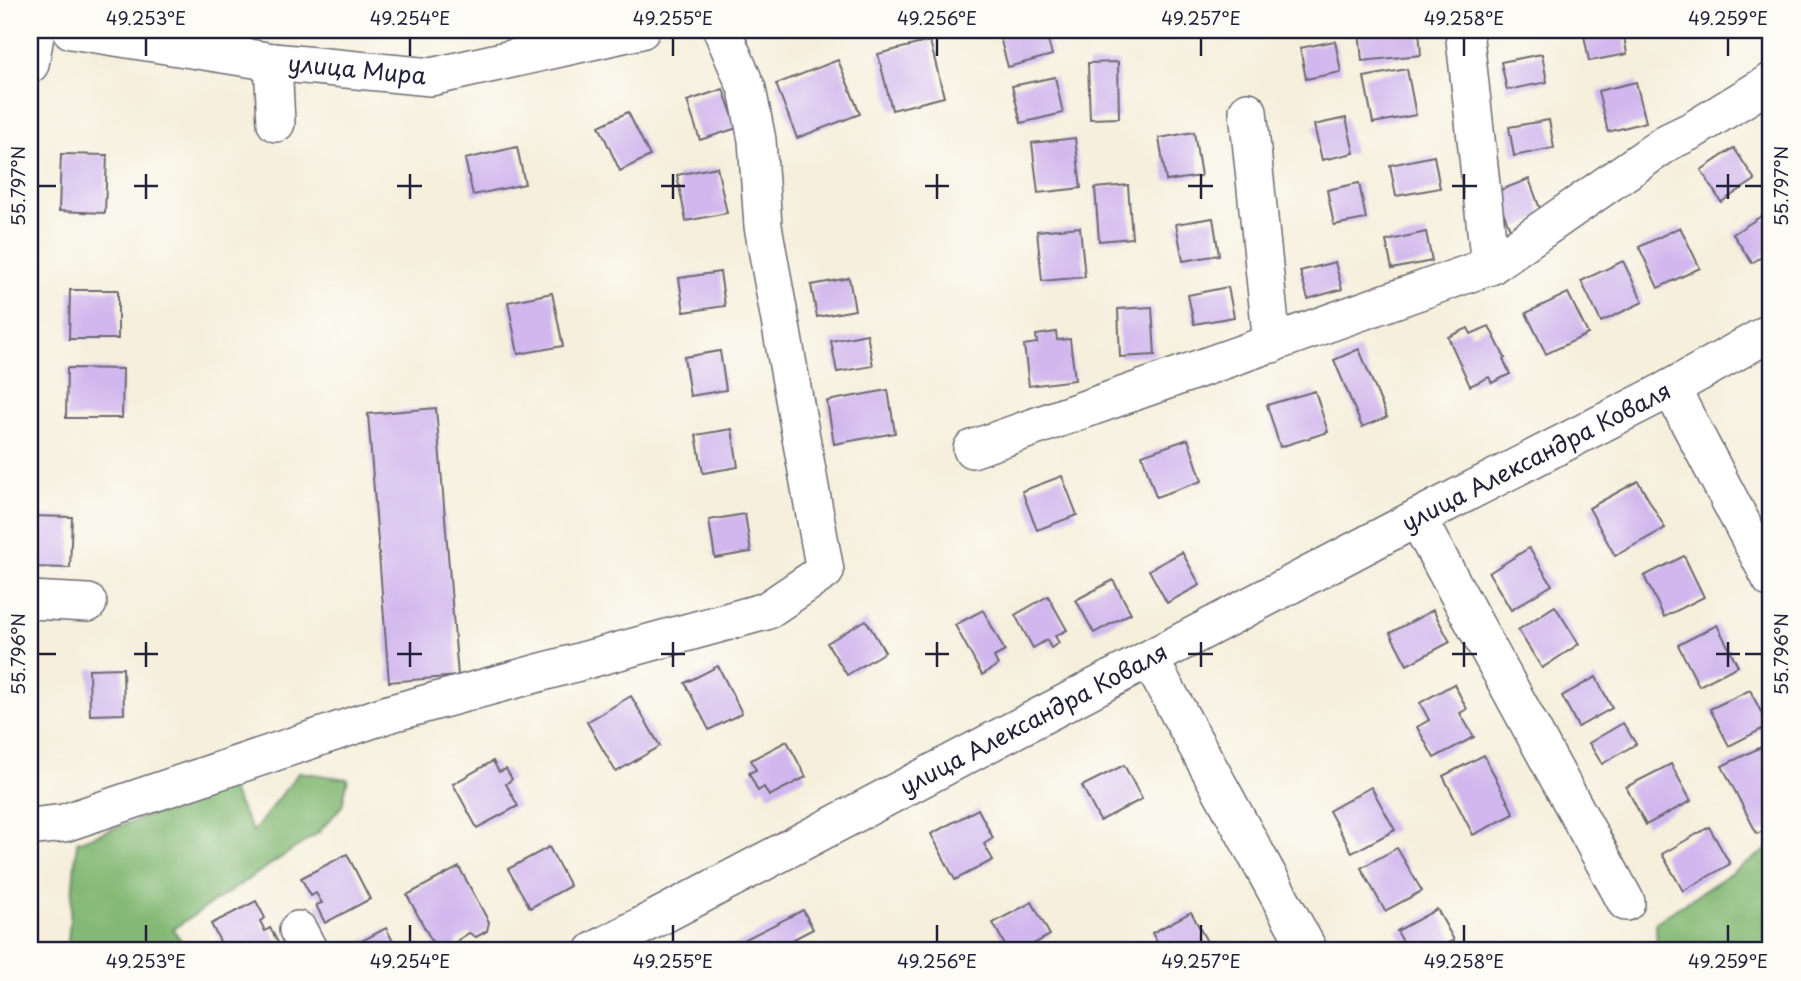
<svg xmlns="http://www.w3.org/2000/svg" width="1801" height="981" font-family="'Playpen Sans',sans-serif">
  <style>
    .forest { fill: #84b974; stroke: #536e58; stroke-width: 2 }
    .building { fill: #d1b7ed }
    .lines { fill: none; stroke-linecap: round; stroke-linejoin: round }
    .minor-casing { stroke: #6c6a73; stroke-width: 40 }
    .minor { stroke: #fff; stroke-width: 37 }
    .ticks { fill: none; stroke: #22223b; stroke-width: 2.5 }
    .labels { text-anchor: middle; stroke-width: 7; stroke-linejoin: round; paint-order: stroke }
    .street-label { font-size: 23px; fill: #22223b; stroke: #fdfcf7 }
    .neatline { fill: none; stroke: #22223b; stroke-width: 2.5 }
    .ticks-label { font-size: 18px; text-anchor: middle; fill: #22223b }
  </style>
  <rect width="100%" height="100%" fill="#fdfcf7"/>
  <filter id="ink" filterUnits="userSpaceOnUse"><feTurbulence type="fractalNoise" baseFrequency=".0143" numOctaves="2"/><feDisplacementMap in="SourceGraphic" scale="14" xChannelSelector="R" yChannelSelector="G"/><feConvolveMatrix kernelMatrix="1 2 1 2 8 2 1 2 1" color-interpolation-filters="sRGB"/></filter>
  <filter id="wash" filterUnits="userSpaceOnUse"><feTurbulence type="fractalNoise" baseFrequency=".00686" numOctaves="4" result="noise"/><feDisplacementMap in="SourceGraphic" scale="28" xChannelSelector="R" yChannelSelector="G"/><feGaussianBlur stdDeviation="1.57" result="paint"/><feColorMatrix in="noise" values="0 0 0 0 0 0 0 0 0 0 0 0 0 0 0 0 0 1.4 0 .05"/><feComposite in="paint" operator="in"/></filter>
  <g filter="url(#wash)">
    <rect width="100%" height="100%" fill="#f5efdc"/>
    <!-- forest -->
    <g class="forest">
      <polygon points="299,772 348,779 342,806 318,833 173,929 188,951 98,951 68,941 77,842 229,786 253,832"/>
      <polygon points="1771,847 1771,951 1657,951 1656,922"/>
    </g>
    <g id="blocks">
      <!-- building -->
      <g class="building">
        <polygon points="998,30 1045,30 1052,55 1008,67"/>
        <polygon points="1359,30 1419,30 1421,55 1362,61"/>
        <polygon points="1583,30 1623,30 1627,54 1589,61"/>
        <polygon points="930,41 944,97 892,110 878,54"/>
        <polygon points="1335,41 1341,72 1306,79 1300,48"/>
        <polygon points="1542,54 1547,82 1507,90 1501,62"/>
        <polygon points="838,60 860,114 797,138 776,84"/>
        <polygon points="1118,62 1119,118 1090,119 1088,63"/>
        <polygon points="1407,69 1416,115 1373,123 1364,77"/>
        <polygon points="1055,77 1063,113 1021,123 1012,86"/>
        <polygon points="1636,82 1646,122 1608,132 1598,91"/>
        <polygon points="723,89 737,128 700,140 687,101"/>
        <polygon points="628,112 650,156 620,171 599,126"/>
        <polygon points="1346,118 1354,153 1322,160 1314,125"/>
        <polygon points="1549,120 1554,148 1514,156 1509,127"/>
        <polygon points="1194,132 1201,176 1166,181 1159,138"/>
        <polygon points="1075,138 1081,188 1038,193 1032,143"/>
        <polygon points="517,147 525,184 473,195 465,159"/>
        <polygon points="1734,148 1755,180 1721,202 1701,170"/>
        <polygon points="61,154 107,155 105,213 59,211"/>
        <polygon points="1434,156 1440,188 1396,196 1390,165"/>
        <polygon points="717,167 727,213 686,221 677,175"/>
        <polygon points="1529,179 1543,217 1510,229 1495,192"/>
        <polygon points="1359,183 1366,219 1334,225 1327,190"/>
        <polygon points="1128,185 1132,238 1099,241 1095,188"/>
        <polygon points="1763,215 1771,227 1771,251 1752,263 1733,234"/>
        <polygon points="1213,218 1219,255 1183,261 1176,224"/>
        <polygon points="1080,227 1085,277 1042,281 1037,231"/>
        <polygon points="1680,227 1700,268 1658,288 1639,247"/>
        <polygon points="1426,232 1432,261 1392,269 1386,241"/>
        <polygon points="1623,261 1643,302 1601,322 1581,281"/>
        <polygon points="1335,262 1342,289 1308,299 1300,271"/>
        <polygon points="720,272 725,306 684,312 679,278"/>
        <polygon points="849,278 855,310 817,317 811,285"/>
        <polygon points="1228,287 1234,317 1194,324 1188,295"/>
        <polygon points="70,290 118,290 118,339 69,339"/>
        <polygon points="552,293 563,346 518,354 508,302"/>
        <polygon points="1568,293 1588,334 1546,354 1526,313"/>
        <polygon points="1152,307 1155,355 1120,357 1118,309"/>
        <polygon points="1489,326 1505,358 1503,359 1510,374 1492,383 1489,377 1470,386 1448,337 1468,328 1471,334"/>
        <polygon points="1056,332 1057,340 1070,339 1075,380 1029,386 1024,345 1037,343 1036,335"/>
        <polygon points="867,334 873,366 837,372 831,341"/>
        <polygon points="1359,349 1387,417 1362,427 1334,360"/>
        <polygon points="720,351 726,390 690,396 684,357"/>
        <polygon points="67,368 123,369 122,418 66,418"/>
        <polygon points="888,390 895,433 834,444 827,401"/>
        <polygon points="1315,391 1328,432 1280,447 1267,405"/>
        <polygon points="436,408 458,676 389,682 368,414"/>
        <polygon points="732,429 738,467 703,473 696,435"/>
        <polygon points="1188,439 1202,481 1156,497 1142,455"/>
        <polygon points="1062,476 1077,515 1037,530 1022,491"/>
        <polygon points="1638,481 1665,528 1615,556 1589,508"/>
        <polygon points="745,514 751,552 715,558 709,520"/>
        <polygon points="30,516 72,517 70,568 30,567"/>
        <polygon points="1529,548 1552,585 1511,610 1489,573"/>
        <polygon points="1182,552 1200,585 1167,603 1149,570"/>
        <polygon points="1684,556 1704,597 1664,617 1644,576"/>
        <polygon points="1113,580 1131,613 1094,633 1076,600"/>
        <polygon points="1048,596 1067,630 1055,636 1059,643 1051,648 1047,640 1033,648 1015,615"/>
        <polygon points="1555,606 1579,644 1542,668 1518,630"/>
        <polygon points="983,610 1005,651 994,657 998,665 982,675 955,625"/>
        <polygon points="1433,610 1450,642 1407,665 1390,633"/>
        <polygon points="866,620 885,652 847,675 827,643"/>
        <polygon points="1717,625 1738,666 1699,686 1678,645"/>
        <polygon points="718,666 742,713 709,730 685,683"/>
        <polygon points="123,668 124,714 90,715 89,669"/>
        <polygon points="1596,677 1612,708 1578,727 1562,696"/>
        <polygon points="1454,684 1467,709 1460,713 1474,737 1434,758 1417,727 1429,720 1420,703"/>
        <polygon points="1750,690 1768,726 1729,746 1710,709"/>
        <polygon points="631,696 660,746 616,772 587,722"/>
        <polygon points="1623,723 1636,744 1602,764 1589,743"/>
        <polygon points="787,741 806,777 769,796 764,787 758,791 749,773 756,770 751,760"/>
        <polygon points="1765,745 1771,758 1771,827 1757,834 1722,766"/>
        <polygon points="1484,755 1514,814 1473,835 1443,776"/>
        <polygon points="493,761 499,772 506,769 512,779 506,784 518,806 477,828 453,784"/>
        <polygon points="1671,764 1691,801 1646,825 1626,787"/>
        <polygon points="1124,765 1142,799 1100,821 1082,786"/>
        <polygon points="1371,787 1395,830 1352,853 1329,811"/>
        <polygon points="978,809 993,838 984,844 993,860 955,880 931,834"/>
        <polygon points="1709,827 1730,864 1683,891 1662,854"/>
        <polygon points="549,847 570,886 530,908 508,869"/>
        <polygon points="1397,848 1422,891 1385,911 1361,868"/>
        <polygon points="347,854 370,899 325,923 316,905 322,903 316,893 311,896 301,878"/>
        <polygon points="459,867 489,922 487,931 476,937 469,933 458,940 455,948 449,951 437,951 407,895"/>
        <polygon points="256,901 265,918 260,921 265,931 270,928 280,946 269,951 225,951 211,924"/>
        <polygon points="1032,902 1050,935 1021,951 1008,951 993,923"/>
        <polygon points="1437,909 1454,940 1433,951 1408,951 1397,931"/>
        <polygon points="803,910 813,929 794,939 801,951 732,951 730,947"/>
        <polygon points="1191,912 1212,951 1162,951 1152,933"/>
        <polygon points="386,928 398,951 343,951"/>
      </g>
    </g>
  </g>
  <g filter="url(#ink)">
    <use href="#blocks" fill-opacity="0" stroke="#6c6a73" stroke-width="2"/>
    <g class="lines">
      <!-- minor casing -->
      <g class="minor-casing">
        <g id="minor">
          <path id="s1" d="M71,30L273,62L431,77L641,30"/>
          <polyline points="1464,30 1490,266"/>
          <polyline points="273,62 276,123"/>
          <polyline points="30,64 36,30"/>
          <polyline points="1248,111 1272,344"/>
          <polyline points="1671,388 1771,579"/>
          <polyline points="972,449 1490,266 1668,142 1693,130 1771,82"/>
          <polyline points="1417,518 1626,902"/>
          <polyline points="30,600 88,603"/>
          <polyline points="1150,660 1309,951"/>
          <polyline points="30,827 64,823 388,714 766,611 825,571 763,226 757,140 747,89 722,30"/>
          <polyline points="298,930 309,951"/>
          <path id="s2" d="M594,951L1417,518L1671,388L1771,332"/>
        </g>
      </g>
      <!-- minor -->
      <use href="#minor" class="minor"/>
    </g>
  </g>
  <!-- ticks -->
  <path class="ticks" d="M146,38V56M410,38V56M673,38V56M937,38V56M1201,38V56M1464,38V56M1728,38V56M146,174V199M410,174V199M673,174V199M937,174V199M1201,174V199M1464,174V199M1728,174V199M38,186H56M134,186H158M397,186H422M661,186H685M925,186H949M1188,186H1213M1452,186H1477M1716,186H1740M1745,186H1762M146,642V667M410,642V667M673,642V667M937,642V667M1201,642V667M1464,642V667M1728,642V667M38,654H56M134,654H158M397,654H422M661,654H685M925,654H949M1188,654H1213M1452,654H1477M1716,654H1740M1745,654H1762M146,925V942M410,925V942M673,925V942M937,925V942M1201,925V942M1464,925V942M1728,925V942"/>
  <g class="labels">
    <!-- street labels -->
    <g class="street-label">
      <text dy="8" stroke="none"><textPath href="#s1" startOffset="289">улица Мира</textPath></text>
      <text dy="8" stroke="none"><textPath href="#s2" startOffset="1064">улица Александра Коваля</textPath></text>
      <text dy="8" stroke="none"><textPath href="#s2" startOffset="497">улица Александра Коваля</textPath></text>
    </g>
  </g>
  <!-- margin -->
  <rect width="1801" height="981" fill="none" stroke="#fdfcf7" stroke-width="77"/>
  <rect x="38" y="38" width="1724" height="904" class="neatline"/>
  <g class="ticks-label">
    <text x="146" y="25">49.253°E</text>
    <text x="410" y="25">49.254°E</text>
    <text x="673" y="25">49.255°E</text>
    <text x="937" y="25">49.256°E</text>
    <text x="1201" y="25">49.257°E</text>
    <text x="1464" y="25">49.258°E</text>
    <text x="1728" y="25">49.259°E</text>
    <text transform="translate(19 186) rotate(-90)" y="6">55.797°N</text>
    <text transform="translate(1782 186) rotate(-90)" y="6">55.797°N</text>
    <text transform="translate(19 654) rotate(-90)" y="6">55.796°N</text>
    <text transform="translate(1782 654) rotate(-90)" y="6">55.796°N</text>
    <text x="146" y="968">49.253°E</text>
    <text x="410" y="968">49.254°E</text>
    <text x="673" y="968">49.255°E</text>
    <text x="937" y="968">49.256°E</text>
    <text x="1201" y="968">49.257°E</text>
    <text x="1464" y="968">49.258°E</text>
    <text x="1728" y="968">49.259°E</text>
  </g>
</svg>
